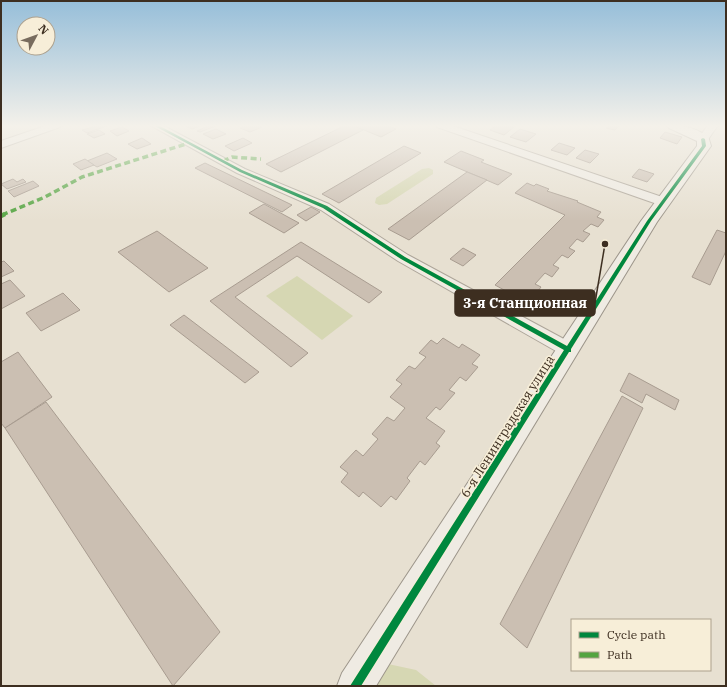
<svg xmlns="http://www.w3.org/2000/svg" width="727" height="687" font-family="'IBM Plex Serif',serif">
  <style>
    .green { fill: #d6d7b3 }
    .building { fill: #cbbfb2; stroke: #a89c90 }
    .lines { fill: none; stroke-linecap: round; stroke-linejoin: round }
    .street-casing { stroke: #ada599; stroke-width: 2 }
    .secondary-casing { stroke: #9c958a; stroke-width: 2 }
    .street { fill: #efebe3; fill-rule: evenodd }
    .secondary { fill: #efebe3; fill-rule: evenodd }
    .quiet-far1 { stroke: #54a441; stroke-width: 3.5; stroke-dasharray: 6 3.5; stroke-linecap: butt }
    .quiet { stroke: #54a441; stroke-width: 4.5; stroke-dasharray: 8 4.5; stroke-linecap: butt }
    .cycleway-casing { stroke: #f7eed8; stroke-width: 2 }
    .cycleway { fill: #00873e; fill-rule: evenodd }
    .labels { text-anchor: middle; stroke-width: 3.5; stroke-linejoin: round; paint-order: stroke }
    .street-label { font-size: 13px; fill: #3d2e20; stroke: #f7eed8 }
    .leader { fill: none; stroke: #3d2e20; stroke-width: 1.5 }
    .callout-dot { fill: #3d2e20; stroke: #f7eed8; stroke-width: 1.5 }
    .callout { fill: #3d2e20; stroke: #3d2e20; stroke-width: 1.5 }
    .callout-label { font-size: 14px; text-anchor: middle; font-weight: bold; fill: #fff }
  </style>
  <rect width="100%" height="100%" fill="#e7e0d1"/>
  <!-- green -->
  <g class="green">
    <polygon points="429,168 433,170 433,174 387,204 379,205 375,203 376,198 422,169"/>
    <polygon points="297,276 353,316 322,340 266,296"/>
    <polygon points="388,664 416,670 436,686 375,686"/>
  </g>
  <!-- building -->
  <g class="building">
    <polygon points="100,125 109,125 87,133 82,130"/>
    <polygon points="189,125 202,125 192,129 186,126"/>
    <polygon points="210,125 218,125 200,132 197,131"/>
    <polygon points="246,125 258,125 262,127 250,132 240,128"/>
    <polygon points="346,125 352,125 363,130 281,172 266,164"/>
    <polygon points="352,125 386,125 396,129 381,137"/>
    <polygon points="497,125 506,125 514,127 504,135 490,130"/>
    <polygon points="609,125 620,125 615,130 606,128"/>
    <polygon points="122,127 129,131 117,136 110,131"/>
    <polygon points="216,129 226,134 213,139 203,134"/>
    <polygon points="520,129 536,134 526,142 510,137"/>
    <polygon points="99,130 105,134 94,138 87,134"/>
    <polygon points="665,132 682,137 677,144 660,138"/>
    <polygon points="142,138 151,144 137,149 128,144"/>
    <polygon points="243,138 252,143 234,151 225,146"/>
    <polygon points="559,143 575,148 567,155 551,150"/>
    <polygon points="404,146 421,153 339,203 322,194"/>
    <polygon points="585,150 599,154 590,163 576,158"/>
    <polygon points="461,151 484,160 481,162 512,174 498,185 444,162"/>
    <polygon points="107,153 117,159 97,167 87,161"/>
    <polygon points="85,159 94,165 81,170 73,164"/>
    <polygon points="205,163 292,205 282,212 195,168"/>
    <polygon points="639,169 654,174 647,182 632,177"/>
    <polygon points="467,172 487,180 409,240 388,229"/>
    <polygon points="13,179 17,182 23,179 26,182 7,189 1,184"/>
    <polygon points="33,181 39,186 14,197 8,191"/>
    <polygon points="527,183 534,186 536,184 549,189 547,191 578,201 577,202 601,212 597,217 604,220 598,227 591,224 583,231 590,234 583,242 577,239 569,248 575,251 568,258 562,255 553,265 559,268 552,277 545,273 535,284 541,287 534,296 530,294 524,301 495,285 565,215 515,193"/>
    <polygon points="264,204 299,223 284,233 249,213"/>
    <polygon points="311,207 320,212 306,221 297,215"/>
    <polygon points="717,230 726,233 726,251 710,285 692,277"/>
    <polygon points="157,231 208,268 169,292 118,252"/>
    <polygon points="301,242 382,292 369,303 297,256 235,297 308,353 291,367 210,301"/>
    <polygon points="463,248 476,255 463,266 450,259"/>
    <polygon points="4,261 14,271 1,277 1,262"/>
    <polygon points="10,280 25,296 1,309 1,284"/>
    <polygon points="63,293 80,310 41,331 26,313"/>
    <polygon points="184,315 259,372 245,383 170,325"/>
    <polygon points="443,338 459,348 462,344 480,355 472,364 478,367 466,381 460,377 449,390 455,393 440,410 436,407 426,418 445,431 436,443 440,446 425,465 420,461 407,478 410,481 396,500 391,496 381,507 363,492 359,497 341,482 348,473 340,467 356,450 363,456 378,439 372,434 387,417 394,421 405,408 390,397 402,384 396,380 409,366 415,369 426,357 419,353 431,340 437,344"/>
    <polygon points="18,352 52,397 5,428 1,423 1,362"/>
    <polygon points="629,373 679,400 675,410 646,394 642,403 620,391"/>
    <polygon points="622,396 643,408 527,648 500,624"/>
    <polygon points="46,402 220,632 173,686 5,428"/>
  </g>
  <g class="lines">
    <!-- street casing -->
    <g class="street-casing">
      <g id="street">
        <polygon points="48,125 62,125 60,127 1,148 1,141"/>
        <polygon points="150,125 162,125 245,169 329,204 408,255 575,345 578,350 575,355 569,357 563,355 398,261 321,210 237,173"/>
        <polygon points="435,125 450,125 668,199 670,202 668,205 660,205 437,127"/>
        <polygon points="708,125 718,125 707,141 699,141 698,139"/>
      </g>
    </g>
    <!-- secondary casing -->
    <g class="secondary-casing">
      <path id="secondary" d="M667,125C684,125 692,127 708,136L711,146L657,222L376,686H337L342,673L641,221L697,146V141L669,128Z"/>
    </g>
    <!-- street -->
    <use href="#street" class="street"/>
    <!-- secondary -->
    <use href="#secondary" class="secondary"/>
    <!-- quiet-far1 -->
    <g class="quiet-far1">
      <polyline points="223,161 232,157 261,159"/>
      <polyline points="2,215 45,197 82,177 189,143"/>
    </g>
    <!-- quiet -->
    <polyline class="quiet" points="1,216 5,214"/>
    <!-- cycleway casing -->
    <g class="cycleway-casing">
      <polygon id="cycleway" points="153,125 158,125 242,170 327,206 405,257 567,346 647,221 702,146 701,139 703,138 705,139 706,146 651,221 571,349 571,352 569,352 361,686 350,686 564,350 401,259 323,208 240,172"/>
    </g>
    <!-- cycleway -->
    <use href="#cycleway" class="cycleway"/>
  </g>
  <!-- sky -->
  <linearGradient id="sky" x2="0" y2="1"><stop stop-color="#96bed9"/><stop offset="0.57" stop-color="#f4f1ea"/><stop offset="1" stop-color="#f4f1ea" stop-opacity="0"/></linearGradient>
  <rect width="727" height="221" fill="url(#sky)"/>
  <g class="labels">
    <!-- street labels -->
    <g class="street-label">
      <text transform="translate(507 426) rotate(-58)" y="5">6-я Ленинградская улица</text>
    </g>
  </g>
  <!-- callouts -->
  <path class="leader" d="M605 244L595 303"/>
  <circle class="callout-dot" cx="605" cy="244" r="4"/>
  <rect class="callout" x="455" y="290" width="140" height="26" rx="4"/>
  <g class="callout-label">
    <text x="525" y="308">3-я Станционная</text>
  </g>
  <!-- border -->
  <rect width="727" height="687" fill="none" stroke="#3d2e20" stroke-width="4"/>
  <!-- legend -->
  <rect x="571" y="619" width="140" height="52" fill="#f7eed8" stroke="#ada18e"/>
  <rect x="579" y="632" width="20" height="6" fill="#00873e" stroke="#ada18e"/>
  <text x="607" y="639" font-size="12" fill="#3d2e20">Cycle path</text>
  <rect x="579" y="652" width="20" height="6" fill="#54a441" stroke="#ada18e"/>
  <text x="607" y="659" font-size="12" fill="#3d2e20">Path</text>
  <!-- north arrow -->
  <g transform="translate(36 36) rotate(49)"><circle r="19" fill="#f7eed8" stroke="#ada18e"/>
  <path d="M0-3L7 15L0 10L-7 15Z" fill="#786c5e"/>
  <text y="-6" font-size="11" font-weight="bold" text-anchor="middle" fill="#3d2e20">N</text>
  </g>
</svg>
